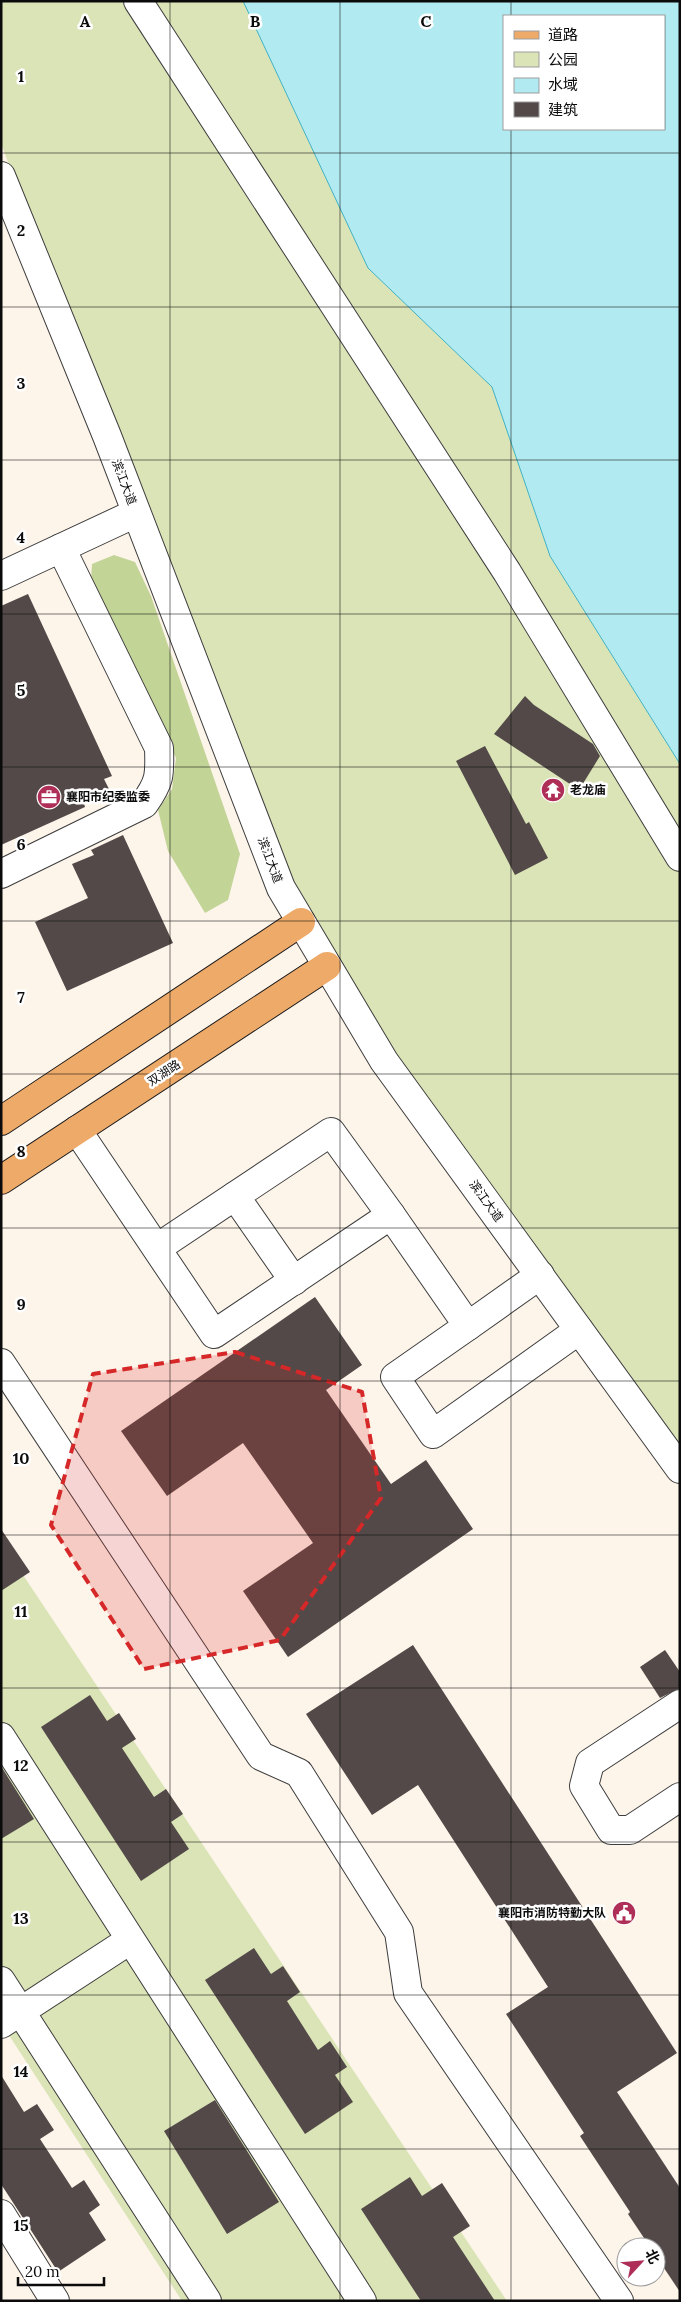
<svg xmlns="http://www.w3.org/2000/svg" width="681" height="2302" font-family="Lora,'Noto Sans SC',serif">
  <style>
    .green { fill: #dbe4b7 }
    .forest { fill: #c3d497 }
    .water { fill: #b2eaf1; stroke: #3fb1c2; fill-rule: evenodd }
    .building { fill: #524948 }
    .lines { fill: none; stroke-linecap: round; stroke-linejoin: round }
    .minor-casing { stroke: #3e3e3e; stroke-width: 30 }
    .major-casing { stroke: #1c1c1c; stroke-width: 30 }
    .minor { stroke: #fff; stroke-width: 28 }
    .major { stroke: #eeaa69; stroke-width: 28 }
    .marked { fill: #d62828; fill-opacity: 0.2; stroke: #d62828; stroke-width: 4; stroke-dasharray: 10 6; stroke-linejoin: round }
    .grid { fill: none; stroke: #0b0b0b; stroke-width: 1; stroke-opacity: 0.55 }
    .labels { text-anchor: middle; stroke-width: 5; stroke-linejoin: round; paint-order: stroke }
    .street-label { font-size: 12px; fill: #0b0b0b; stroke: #fff }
    .poi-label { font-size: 12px; font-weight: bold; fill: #0b0b0b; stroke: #fff; text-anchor: start }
    .grid-label { font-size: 16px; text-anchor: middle; font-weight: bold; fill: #0b0b0b; stroke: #fff; stroke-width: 5; stroke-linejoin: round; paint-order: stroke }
  </style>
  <rect width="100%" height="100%" fill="#fdf4ea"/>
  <!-- green -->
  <g class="green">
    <polygon points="1,1 243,1 368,268 492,387 550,556 680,764 680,1469 301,922 107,436 1,143"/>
    <polygon points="1,1542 507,2301 182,2301 1,2023"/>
  </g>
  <!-- forest -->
  <polygon class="forest" points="114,555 135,562 151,596 240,854 228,900 205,913 168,851 158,810 172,789 176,758 91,580 92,564"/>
  <!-- water -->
  <path class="water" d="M243,1H680V764L550,556L492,387L368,268ZM505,16H665V129H505Z"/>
  <!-- building -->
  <g class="building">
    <polygon points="28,594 112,776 104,779 110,791 84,803 85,807 1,845 1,606"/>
    <polygon points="525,696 534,705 593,744 600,756 579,790 494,734"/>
    <polygon points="485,746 526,824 529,822 548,858 515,875 456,761"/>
    <polygon points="123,835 173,943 67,991 35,922 88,898 72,864 94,855 91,850"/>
    <polygon points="315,1297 362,1365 326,1390 391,1484 426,1460 473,1529 288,1657 243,1591 313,1543 243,1443 167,1496 121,1431"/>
    <polygon points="1,1529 30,1572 1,1591"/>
    <polygon points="413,1645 677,2053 617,2092 680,2188 680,2292 656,2256 656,2247 650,2247 628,2214 630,2212 580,2136 584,2133 506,2014 548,1987 418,1785 372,1815 306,1714"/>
    <polygon points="665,1650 680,1672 680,1688 660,1698 640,1667"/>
    <polygon points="90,1695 107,1721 119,1713 136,1739 122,1748 154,1797 166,1789 183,1814 171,1822 189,1849 141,1881 41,1727"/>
    <polygon points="1,1766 34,1819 1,1839"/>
    <polygon points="254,1948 271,1974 283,1966 300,1992 287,2001 318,2050 330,2041 347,2067 335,2075 353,2102 305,2134 205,1980"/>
    <polygon points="1,2075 24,2112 37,2104 54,2130 40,2139 72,2188 84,2180 100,2205 89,2213 106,2240 58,2272 1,2184"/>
    <polygon points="215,2100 279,2202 227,2234 164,2131"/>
    <polygon points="410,2177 422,2196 442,2183 470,2226 453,2237 495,2301 421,2301 361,2209"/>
  </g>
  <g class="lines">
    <!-- minor casing -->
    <g class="minor-casing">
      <g id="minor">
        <polyline points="138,1 507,572 680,857"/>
        <polyline points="1,176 107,436 281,888 384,1061 680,1469"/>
        <polyline points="1,576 136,513"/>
        <path d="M1,874L144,804C160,782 160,775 159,748L61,548"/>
        <polyline points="77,1130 214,1334 391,1215 468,1326 395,1377 433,1434 579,1330"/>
        <polyline points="235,1196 294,1281"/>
        <polyline points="157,1248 331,1132 391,1215"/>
        <polyline points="468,1326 540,1275"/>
        <polyline points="1,1363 261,1756 299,1773 399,1932 408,1993 619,2301"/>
        <polyline points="680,1704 590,1763 584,1786 611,1830 630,1830 680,1797"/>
        <polyline points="1,1737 362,2301"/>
        <polyline points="1,1981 207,2301"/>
        <polyline points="1,2024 130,1940"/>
        <polyline points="1,2214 55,2301"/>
      </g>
    </g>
    <!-- major casing -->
    <g class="major-casing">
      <g id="major">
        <polyline points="1,1121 301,922"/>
        <polyline points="1,1180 327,966"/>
      </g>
    </g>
    <!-- minor -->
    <use href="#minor" class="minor"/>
    <!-- major -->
    <use href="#major" class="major"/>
  </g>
  <!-- marked area -->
  <path class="marked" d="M235,1352L362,1392L381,1498L280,1640L144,1669L51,1525L93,1374Z"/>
  <!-- grid -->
  <path class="grid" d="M170,1V2301M340,1V2301M511,1V16M511,129V2301M1,153H680M1,307H680M1,460H680M1,614H680M1,767H680M1,921H680M1,1074H680M1,1228H680M1,1381H680M1,1535H680M1,1688H680M1,1842H680M1,1995H680M1,2149H680"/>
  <!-- icons -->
  <defs>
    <g id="temple-disc" transform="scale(1.25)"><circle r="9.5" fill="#af2e57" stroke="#fff"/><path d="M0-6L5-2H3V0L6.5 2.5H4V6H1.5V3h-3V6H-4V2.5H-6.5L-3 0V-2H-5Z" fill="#fff"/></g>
    <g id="office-disc" transform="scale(1.25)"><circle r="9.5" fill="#af2e57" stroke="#fff"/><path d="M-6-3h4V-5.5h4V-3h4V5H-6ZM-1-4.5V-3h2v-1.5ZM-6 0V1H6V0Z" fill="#fff"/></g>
    <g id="civic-disc" transform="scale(1.25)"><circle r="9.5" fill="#af2e57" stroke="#fff"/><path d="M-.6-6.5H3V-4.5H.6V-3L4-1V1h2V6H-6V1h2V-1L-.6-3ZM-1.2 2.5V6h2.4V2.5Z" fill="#fff"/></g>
  </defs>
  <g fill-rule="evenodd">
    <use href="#temple-disc" x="553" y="790"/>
    <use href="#office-disc" x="49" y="797"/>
    <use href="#civic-disc" x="624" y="1913"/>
  </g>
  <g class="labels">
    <!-- street labels -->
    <g class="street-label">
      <text transform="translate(124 482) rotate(69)" y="4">滨江大道</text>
      <text transform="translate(270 860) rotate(69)" y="4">滨江大道</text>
      <text transform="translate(164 1073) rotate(-33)" y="4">双湖路</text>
      <text transform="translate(486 1201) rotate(54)" y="4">滨江大道</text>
    </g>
    <!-- poi labels -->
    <g class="poi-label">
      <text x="570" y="794">老龙庙</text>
      <text x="66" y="801">襄阳市纪委监委</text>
      <text x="606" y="1917" text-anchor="end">襄阳市消防特勤大队</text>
    </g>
  </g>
  <g class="grid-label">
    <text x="85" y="27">A</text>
    <text x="255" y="27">B</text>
    <text x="426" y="27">C</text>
    <text x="21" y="82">1</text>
    <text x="21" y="236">2</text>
    <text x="21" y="389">3</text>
    <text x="21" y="543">4</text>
    <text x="21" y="696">5</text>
    <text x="21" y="850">6</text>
    <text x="21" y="1003">7</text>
    <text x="21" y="1157">8</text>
    <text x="21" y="1310">9</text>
    <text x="21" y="1464">10</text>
    <text x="21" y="1617">11</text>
    <text x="21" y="1771">12</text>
    <text x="21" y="1924">13</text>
    <text x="21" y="2077">14</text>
    <text x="21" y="2231">15</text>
  </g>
  <!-- border -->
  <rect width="681" height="2302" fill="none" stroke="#0b0b0b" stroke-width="5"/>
  <!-- legend -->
  <rect x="503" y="15" width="162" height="115" fill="#ffffff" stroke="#9d9d9d"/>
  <rect x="514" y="31" width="25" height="8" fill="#eeaa69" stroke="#9d9d9d"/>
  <text x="548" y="40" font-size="15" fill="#0b0b0b">道路</text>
  <rect x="514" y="52" width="25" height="15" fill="#dbe4b7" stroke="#9d9d9d"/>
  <text x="548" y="65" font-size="15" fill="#0b0b0b">公园</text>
  <rect x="514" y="78" width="25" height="15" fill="#b2eaf1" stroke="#9d9d9d"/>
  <text x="548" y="90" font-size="15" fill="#0b0b0b">水域</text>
  <rect x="514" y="102" width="25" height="15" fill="#524948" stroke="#9d9d9d"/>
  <text x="548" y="115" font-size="15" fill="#0b0b0b">建筑</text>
  <!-- north arrow -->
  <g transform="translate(641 2262) rotate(64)"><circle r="24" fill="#ffffff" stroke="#9d9d9d"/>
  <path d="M0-4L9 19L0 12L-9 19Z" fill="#af2e57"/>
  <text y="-8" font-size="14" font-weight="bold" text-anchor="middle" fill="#0b0b0b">北</text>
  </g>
  <!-- scale -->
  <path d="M18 2277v8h86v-8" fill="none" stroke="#0b0b0b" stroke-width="2.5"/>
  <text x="25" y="2277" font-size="15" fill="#0b0b0b" stroke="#ffffff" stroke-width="4" paint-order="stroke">20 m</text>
</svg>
